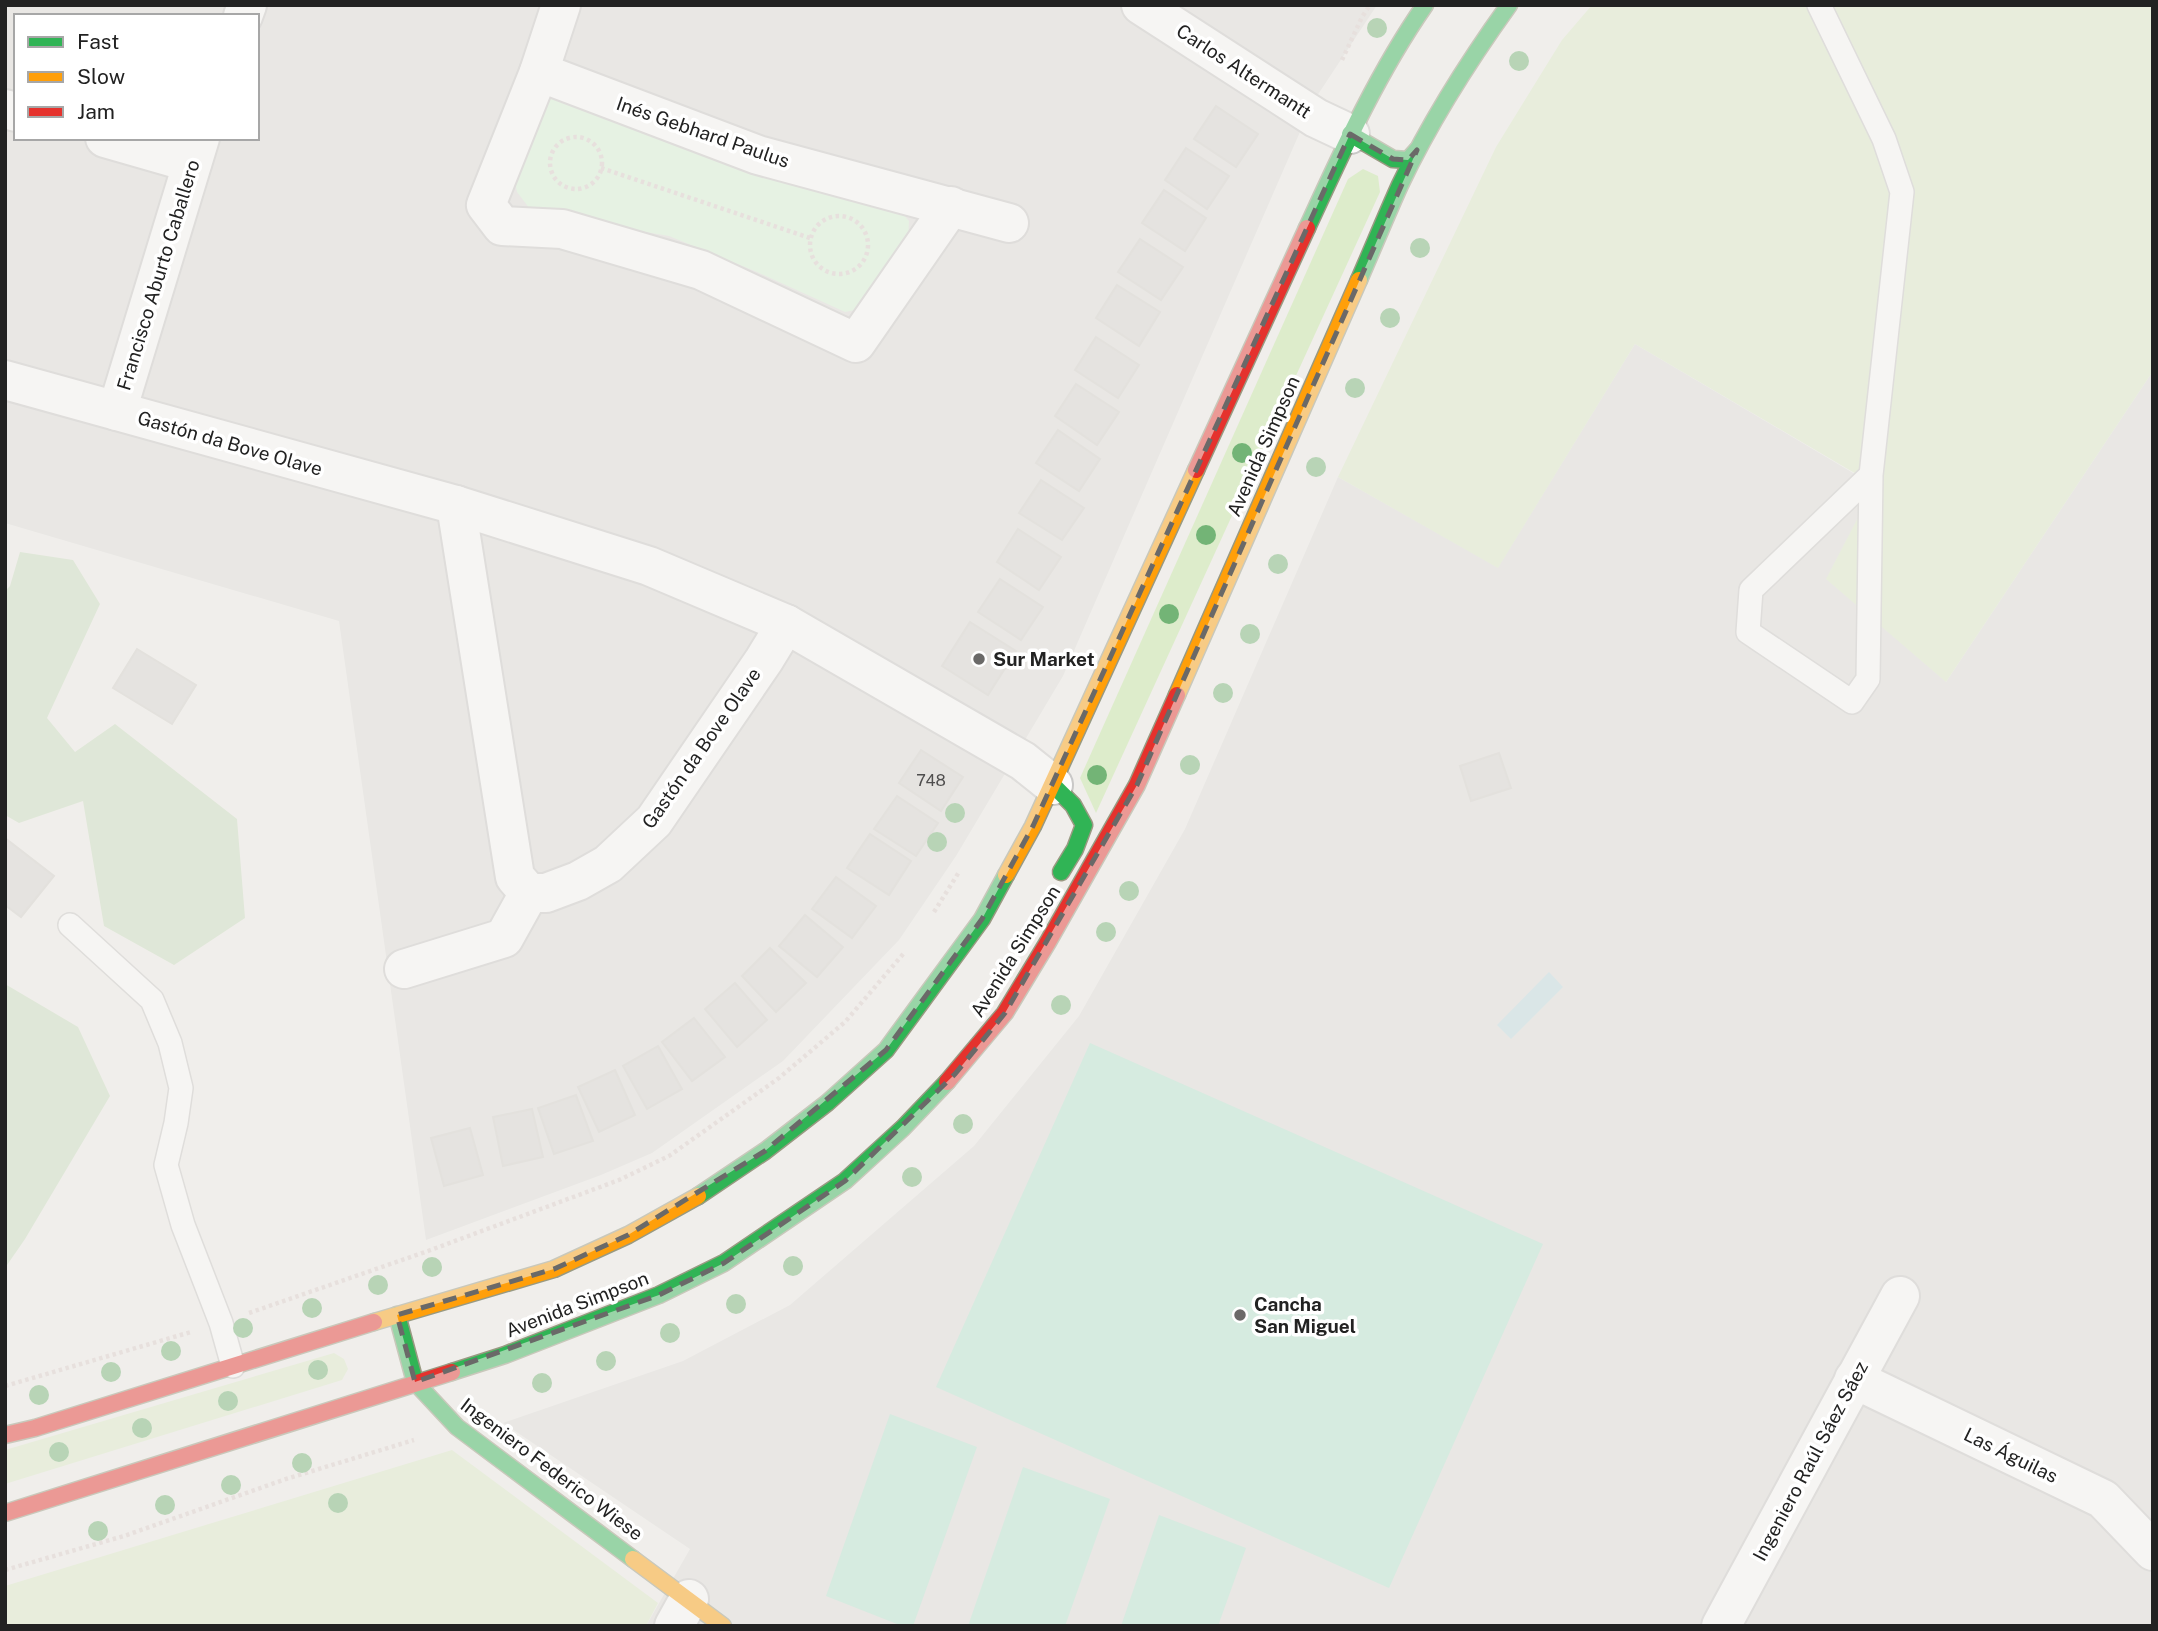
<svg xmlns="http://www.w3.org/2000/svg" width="2158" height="1631" font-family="'Public Sans',sans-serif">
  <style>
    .residential { fill: #dfdedc; fill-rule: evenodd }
    .grass { fill: #ddeccb }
    .forest { fill: #cbdec1 }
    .park { fill: #daf5da }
    .pitch { fill: #b7e6d2 }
    .water { fill: #bfdbe3 }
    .building { fill: #d7d4d2; stroke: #d3d0cc; stroke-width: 2 }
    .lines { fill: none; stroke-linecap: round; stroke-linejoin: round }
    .lane-casing { stroke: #c9c8c7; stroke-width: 26 }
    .street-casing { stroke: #c9c8c7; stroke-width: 42 }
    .fast-casing { stroke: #999a82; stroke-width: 19 }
    .slow-casing { stroke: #999a82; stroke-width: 19 }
    .jam-casing { stroke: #999a82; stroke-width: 19 }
    .path { stroke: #dccecd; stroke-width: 4.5; stroke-dasharray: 3.5 3.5; stroke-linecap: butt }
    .lane { stroke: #fdfcfc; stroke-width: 23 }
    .street { stroke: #fdfcfc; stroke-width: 38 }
    .fast { stroke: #30b455; stroke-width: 16 }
    .slow { stroke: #ff9f0a; stroke-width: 16 }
    .jam { stroke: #e5322d; stroke-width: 16 }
    .tree { fill: #73b476 }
    .marked { fill: none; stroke: #6a6968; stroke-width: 5; stroke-dasharray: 14 9; stroke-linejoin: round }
    .poi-dot { fill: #6a6968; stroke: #fff; stroke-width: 2.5 }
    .labels { text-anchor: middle; stroke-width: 7; stroke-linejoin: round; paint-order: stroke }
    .number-label { font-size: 16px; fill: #4f4e4e }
    .street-label { font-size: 19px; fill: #222; stroke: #fff }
    .poi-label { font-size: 19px; font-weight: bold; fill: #222; stroke: #fff; text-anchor: start }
  </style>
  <rect width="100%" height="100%" fill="#f0eeeb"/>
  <!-- residential -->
  <g class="residential">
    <path d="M5,5H1377L1313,102L1063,676L956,856L899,940L783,1061L652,1153L601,1175L426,1240L339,621L5,523ZM16,16H257V138H16Z"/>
    <polygon points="1635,344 1875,486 1946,682 2153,371 2153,1626 646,1626 690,1549 503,1423 683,1361 790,1305 974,1146 1079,1016 1185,829 1338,477 1498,567"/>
  </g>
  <!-- grass -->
  <g class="grass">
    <polygon points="1592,5 2153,5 2153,371 1946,682 1826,579 1875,485 1635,344 1498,568 1338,477 1496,147 1562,40"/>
    <polygon points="1363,169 1378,176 1380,192 1096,813 1080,778 1348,179"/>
    <polygon points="334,1353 344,1359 348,1369 342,1380 5,1484 5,1450"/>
    <polygon points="452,1450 658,1603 646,1626 5,1626 5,1586"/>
  </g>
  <!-- forest -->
  <g class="forest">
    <polygon points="20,552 73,560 100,604 47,718 75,752 115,724 237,819 245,918 174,965 104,926 83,801 19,823 5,815 5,591 10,586"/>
    <polygon points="5,984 78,1027 110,1096 25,1239 5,1268"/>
  </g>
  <!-- park -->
  <polygon class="park" points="556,94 897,207 909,221 908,242 865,308 845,312 757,272 669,236 533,213 517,192 514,178 540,98"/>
  <!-- pitch -->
  <g class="pitch">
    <polygon points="1090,1043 1543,1244 1389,1588 936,1387"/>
    <polygon points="890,1414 977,1447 913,1626 902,1626 826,1596"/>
    <polygon points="1023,1467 1110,1499 1065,1626 968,1626"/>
    <polygon points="1159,1515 1246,1548 1218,1626 1121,1626"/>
  </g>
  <!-- water -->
  <polygon class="water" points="1549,972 1563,987 1511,1039 1497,1025"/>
  <!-- building -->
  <g class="building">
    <polygon points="1216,106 1258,134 1236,167 1194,139"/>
    <polygon points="1186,148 1229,176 1207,209 1165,180"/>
    <polygon points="1164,190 1206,218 1185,251 1142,223"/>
    <polygon points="1140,239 1183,267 1161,300 1118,272"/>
    <polygon points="1117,285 1160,312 1139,346 1096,318"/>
    <polygon points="1096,337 1139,365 1118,398 1075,370"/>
    <polygon points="1076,384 1119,412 1097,445 1055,416"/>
    <polygon points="1058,430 1100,459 1079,491 1036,463"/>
    <polygon points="1041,480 1084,508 1062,540 1019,513"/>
    <polygon points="1018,529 1061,557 1039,590 997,562"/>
    <polygon points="1000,579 1043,607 1021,640 978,612"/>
    <polygon points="970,622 1016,651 988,695 942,666"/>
    <polygon points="137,649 196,685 172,724 113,688"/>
    <polygon points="921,750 963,777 941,811 899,783"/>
    <polygon points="1499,753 1511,788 1471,801 1460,766"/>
    <polygon points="897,796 938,823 916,856 874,829"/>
    <polygon points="870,834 911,861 889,895 847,868"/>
    <polygon points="5,838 54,876 21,917 5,905"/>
    <polygon points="836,877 876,906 852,938 812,909"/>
    <polygon points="805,915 843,947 817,977 779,946"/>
    <polygon points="770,948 806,983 776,1012 742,976"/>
    <polygon points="735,983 767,1020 737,1047 705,1009"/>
    <polygon points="694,1018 725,1057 692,1081 662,1042"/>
    <polygon points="658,1046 682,1089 647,1109 623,1066"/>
    <polygon points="615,1070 635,1115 599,1132 578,1087"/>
    <polygon points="576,1095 593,1141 554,1154 538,1108"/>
    <polygon points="532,1109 543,1157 503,1166 493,1117"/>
    <polygon points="470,1128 483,1175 444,1186 431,1138"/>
  </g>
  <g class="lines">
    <!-- lane casing -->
    <g class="lane-casing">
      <g id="lane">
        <polyline points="1819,5 1884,139 1902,192 1871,475 1868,679 1852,702 1748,632 1751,590 1871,475"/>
        <polyline points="70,925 152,1000 170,1043 181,1088 176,1123 166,1165 183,1225 221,1323 233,1366"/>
      </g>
    </g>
    <!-- street casing -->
    <g class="street-casing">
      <g id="street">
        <polyline points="561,5 539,72 486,205 502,226 562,229 701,270 856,343 951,206"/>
        <polyline points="1141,5 1316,118 1350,134"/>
        <polyline points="243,16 247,5"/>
        <polyline points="539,72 758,155 1009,223"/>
        <polyline points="5,109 16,112"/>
        <polyline points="105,138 192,163"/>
        <polyline points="5,380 456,505 649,566 786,624 1023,761 1053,785"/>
        <polyline points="117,411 200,138"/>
        <polyline points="456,505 515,877 529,893 546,893 578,881 608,864 654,821 764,660 786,624"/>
        <polyline points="404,969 504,938 529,893"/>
        <polyline points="1854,1379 2103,1499 2153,1551"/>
        <polyline points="674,1626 689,1599"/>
        <polyline points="1721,1626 1900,1296"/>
      </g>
    </g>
    <!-- fast casing -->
    <g class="fast-casing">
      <g id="fast">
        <polyline points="1350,134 1393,159 1408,160 1417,150"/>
        <path d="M1307,228C1342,152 1377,74 1425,5"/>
        <path d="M1359,280C1373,248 1386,216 1400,185C1430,122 1468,62 1509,5"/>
        <polyline points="1053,785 1073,805 1084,825 1075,849 1061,872"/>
        <polyline points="698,1196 765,1151 827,1103 886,1050 982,919 1006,875"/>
        <polyline points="397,1315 415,1382 457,1427 633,1559"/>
        <polyline points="452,1372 505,1355 659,1295 724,1263 845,1181 903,1128 947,1082"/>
      </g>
    </g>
    <!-- slow casing -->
    <g class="slow-casing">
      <g id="slow">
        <polyline points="1177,695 1359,280"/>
        <polyline points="1006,875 1033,826 1196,470"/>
        <polyline points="374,1322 554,1269 628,1235 698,1196"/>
        <polyline points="633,1559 723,1626"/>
      </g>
    </g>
    <!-- jam casing -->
    <g class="jam-casing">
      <g id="jam">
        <polyline points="1196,470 1307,228"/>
        <polyline points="947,1082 1005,1013 1048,942 1137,785 1177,695"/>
        <polyline points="5,1435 35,1428 374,1322"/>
        <polyline points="5,1513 452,1372"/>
      </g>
    </g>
    <!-- path -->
    <g class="path">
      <polyline points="1342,60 1362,17 1370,5"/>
      <circle cx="576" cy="163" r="26"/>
      <polyline points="601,168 810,238"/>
      <circle cx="839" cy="245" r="29"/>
      <polyline points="934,912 959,872"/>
      <polyline points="249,1313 428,1251 619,1180 669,1156 779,1078 845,1022 904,953"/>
      <polyline points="5,1386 191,1332"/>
      <polyline points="5,1570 124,1536 286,1479 414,1440"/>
    </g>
    <!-- lane -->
    <use href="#lane" class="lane"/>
    <!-- street -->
    <use href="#street" class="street"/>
    <!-- fast -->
    <use href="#fast" class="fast"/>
    <!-- slow -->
    <use href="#slow" class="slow"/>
    <!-- jam -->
    <use href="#jam" class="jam"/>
  </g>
  <!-- trees -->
  <g class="tree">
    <circle cx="1377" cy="28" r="10"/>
    <circle cx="1519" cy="61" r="10"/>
    <circle cx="1420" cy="248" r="10"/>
    <circle cx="1390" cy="318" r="10"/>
    <circle cx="1355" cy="388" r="10"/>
    <circle cx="1242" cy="453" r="10"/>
    <circle cx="1316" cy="467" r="10"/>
    <circle cx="1206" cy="535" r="10"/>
    <circle cx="1278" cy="564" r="10"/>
    <circle cx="1169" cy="614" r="10"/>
    <circle cx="1250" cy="634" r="10"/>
    <circle cx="1223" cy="693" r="10"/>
    <circle cx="1190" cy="765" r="10"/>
    <circle cx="1097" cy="775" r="10"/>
    <circle cx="955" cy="813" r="10"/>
    <circle cx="937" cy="842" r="10"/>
    <circle cx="1129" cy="891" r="10"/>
    <circle cx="1106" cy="932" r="10"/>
    <circle cx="1061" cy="1005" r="10"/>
    <circle cx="963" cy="1124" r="10"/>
    <circle cx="912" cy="1177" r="10"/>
    <circle cx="793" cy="1266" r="10"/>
    <circle cx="432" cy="1267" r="10"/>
    <circle cx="378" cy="1285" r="10"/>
    <circle cx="736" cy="1304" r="10"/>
    <circle cx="312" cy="1308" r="10"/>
    <circle cx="243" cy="1328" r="10"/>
    <circle cx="670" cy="1333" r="10"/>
    <circle cx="171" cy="1351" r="10"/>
    <circle cx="606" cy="1361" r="10"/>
    <circle cx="318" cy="1370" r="10"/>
    <circle cx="111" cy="1372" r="10"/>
    <circle cx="542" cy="1383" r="10"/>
    <circle cx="39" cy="1395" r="10"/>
    <circle cx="228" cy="1401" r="10"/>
    <circle cx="142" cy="1428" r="10"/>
    <circle cx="59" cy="1452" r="10"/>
    <circle cx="302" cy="1463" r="10"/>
    <circle cx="231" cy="1485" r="10"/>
    <circle cx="338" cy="1503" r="10"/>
    <circle cx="165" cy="1505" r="10"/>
    <circle cx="98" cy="1531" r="10"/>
  </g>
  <!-- marked area -->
  <path d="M0 0H2158V1631H0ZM1350,134L1393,159L1408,160L1417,150L1137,785L1005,1013L955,1074L845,1181L724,1263L659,1295L415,1382L397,1315L554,1269L628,1235L765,1151L886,1050L982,919L1033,826Z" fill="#f0eeeb" fill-opacity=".55" fill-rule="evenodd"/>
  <path class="marked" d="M1350,134L1393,159L1408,160L1417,150L1137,785L1005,1013L955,1074L845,1181L724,1263L659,1295L415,1382L397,1315L554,1269L628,1235L765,1151L886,1050L982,919L1033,826Z"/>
  <!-- markers -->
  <g class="poi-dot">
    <circle cx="979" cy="659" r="7"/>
    <circle cx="1240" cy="1315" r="7"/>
  </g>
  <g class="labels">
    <!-- number labels -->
    <g class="number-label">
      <text x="931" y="786">748</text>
    </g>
    <!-- street labels -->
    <g class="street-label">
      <text transform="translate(1244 71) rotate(33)" y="7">Carlos Altermantt</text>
      <text transform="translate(703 132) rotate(19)" y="7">Inés Gebhard Paulus</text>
      <text transform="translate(158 275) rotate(-73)" y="7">Francisco Aburto Caballero</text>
      <text transform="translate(230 443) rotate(16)" y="7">Gastón da Bove Olave</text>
      <text transform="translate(1263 446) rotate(-66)" y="7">Avenida Simpson</text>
      <text transform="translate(701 748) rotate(-55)" y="7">Gastón da Bove Olave</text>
      <text transform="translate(1015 951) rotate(-58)" y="7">Avenida Simpson</text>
      <text transform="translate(577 1304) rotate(-21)" y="7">Avenida Simpson</text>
      <text transform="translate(2011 1455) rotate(26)" y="7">Las Águilas</text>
      <text transform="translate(1810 1461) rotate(-62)" y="7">Ingeniero Raúl Sáez Sáez</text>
      <text transform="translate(552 1469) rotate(37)" y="7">Ingeniero Federico Wiese</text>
    </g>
    <!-- poi labels -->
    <g class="poi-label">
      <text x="993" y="666">Sur Market</text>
      <text x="1254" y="1311">Cancha<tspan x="1254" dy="22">San Miguel</tspan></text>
    </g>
  </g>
  <!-- border -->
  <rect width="2158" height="1631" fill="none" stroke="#222222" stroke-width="14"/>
  <!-- legend -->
  <rect x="14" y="14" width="245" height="126" fill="#ffffff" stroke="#a7a7a7" stroke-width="2"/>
  <rect x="28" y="37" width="35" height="10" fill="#30b455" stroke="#a7a7a7" stroke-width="2"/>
  <text x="77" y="49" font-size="21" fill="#222222">Fast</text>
  <rect x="28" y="72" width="35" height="10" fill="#ff9f0a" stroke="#a7a7a7" stroke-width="2"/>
  <text x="77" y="84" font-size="21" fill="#222222">Slow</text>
  <rect x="28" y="107" width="35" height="10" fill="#e5322d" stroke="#a7a7a7" stroke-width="2"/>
  <text x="77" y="119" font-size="21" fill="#222222">Jam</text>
</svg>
